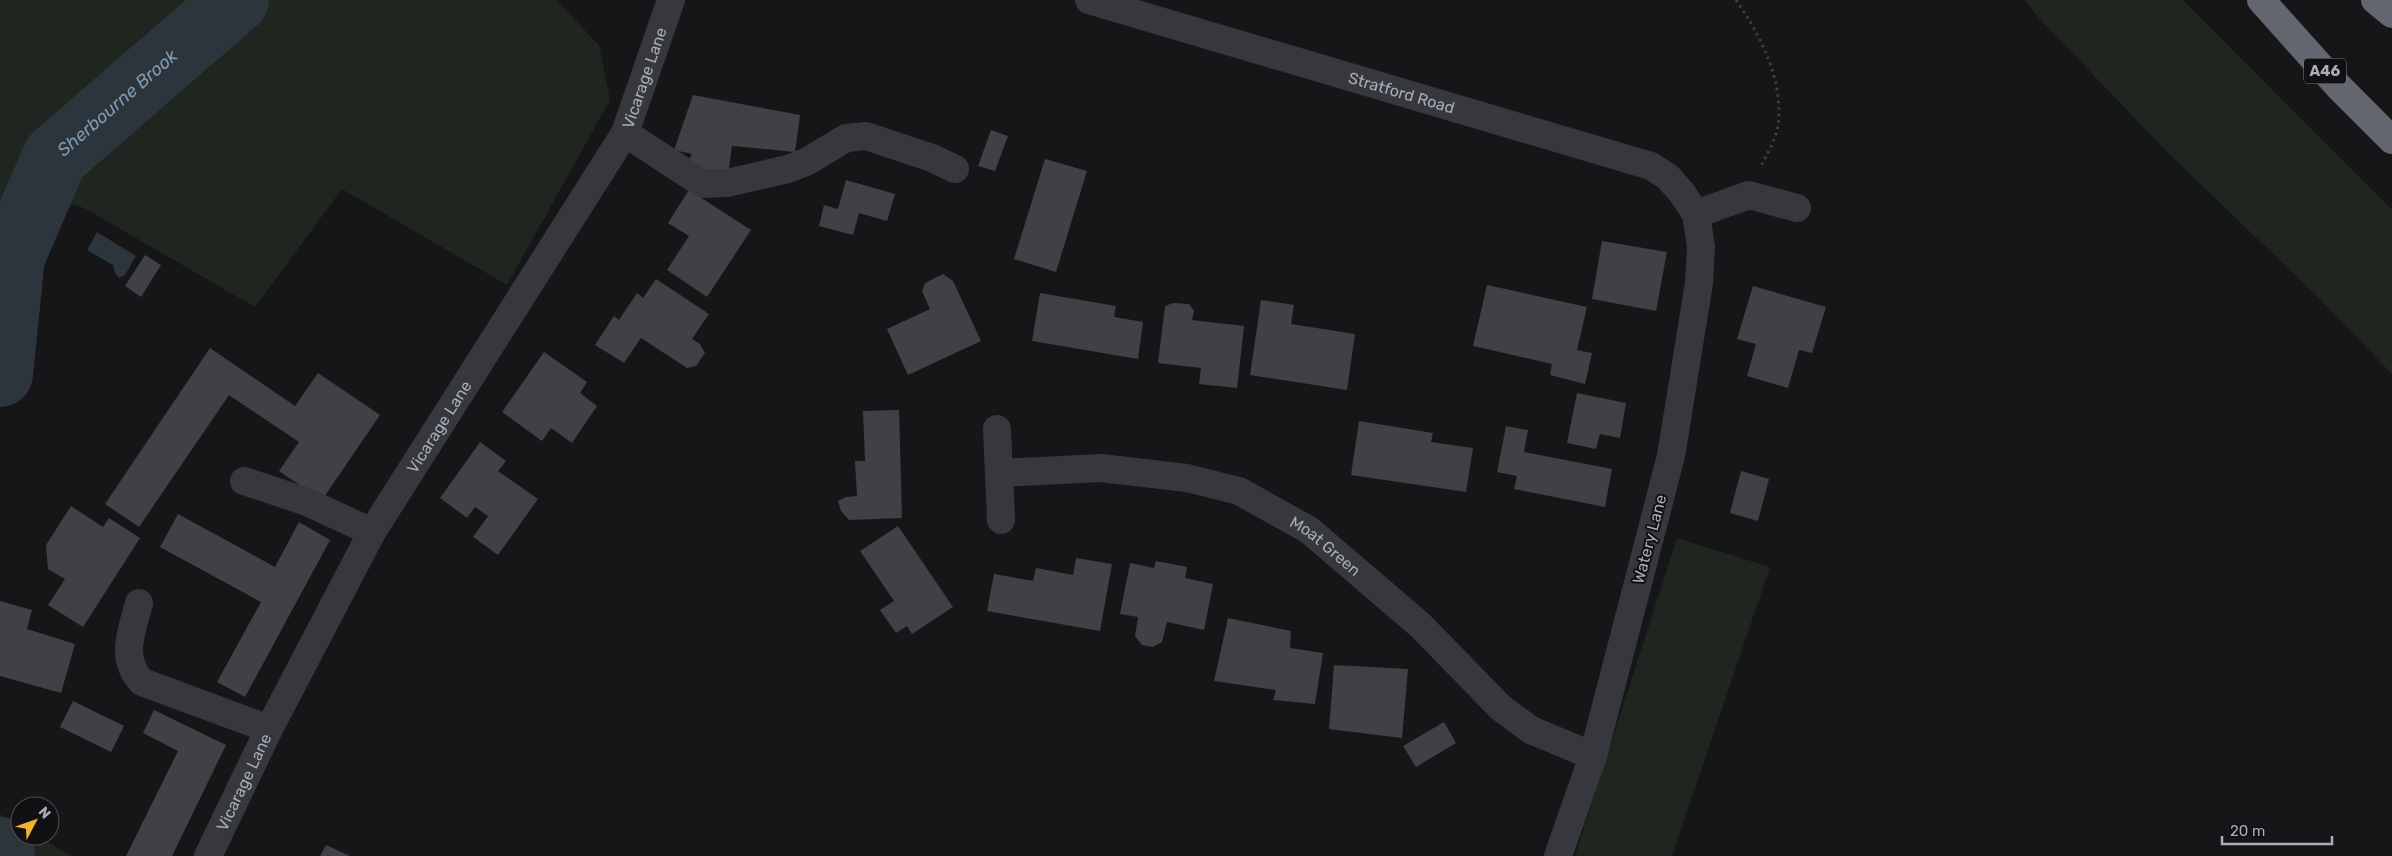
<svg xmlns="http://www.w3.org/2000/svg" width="2392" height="856" font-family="Rubik,sans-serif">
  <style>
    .green { fill: #1e261f }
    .water { fill: #2c353c }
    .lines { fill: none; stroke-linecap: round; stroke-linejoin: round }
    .river { stroke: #2c353c; stroke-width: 66 }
    .building { fill: #404145 }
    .path { stroke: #3d3f44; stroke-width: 3; stroke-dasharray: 2.5 4; stroke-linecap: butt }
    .minor { stroke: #37383d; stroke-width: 28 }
    .highway { stroke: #63666e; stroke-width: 28 }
    .labels { text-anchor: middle; stroke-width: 4; stroke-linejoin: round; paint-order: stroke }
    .shield { fill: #111113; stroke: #7b7e86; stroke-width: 1 }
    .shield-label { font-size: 15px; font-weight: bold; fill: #a8adb8 }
    .street-label { font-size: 16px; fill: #a8adb8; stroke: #111113 }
    .water-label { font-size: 18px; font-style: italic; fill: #7f9bb3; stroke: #111113 }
  </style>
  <rect width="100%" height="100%" fill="#161618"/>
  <!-- green -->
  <g class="green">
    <polygon points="0,0 556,0 599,45 610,100 507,285 342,189 255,307 84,208 40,194 12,257 0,374"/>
    <polygon points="2025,0 2183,0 2392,210 2392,374 2319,298 2167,152 2039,18"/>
    <polygon points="1677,538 1770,567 1672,856 1575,856"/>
    <polygon points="0,814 20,826 20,836 37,836 72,856 0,856"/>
  </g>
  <!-- water -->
  <polygon class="water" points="97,232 136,256 125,275 119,278 115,273 113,265 87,250"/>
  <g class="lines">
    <!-- river -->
    <g class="river">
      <path id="s1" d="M0,374L12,257L55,157L236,0"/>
      <polyline points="0,850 2,856"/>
    </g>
  </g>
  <!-- building -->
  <g class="building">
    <polygon points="693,95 800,115 795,152 732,146 728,174 686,165 692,154 674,150"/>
    <polygon points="991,130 1008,136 995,171 978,166"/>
    <polygon points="1045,159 1087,171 1056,272 1014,259"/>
    <polygon points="846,180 895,194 887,221 859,213 853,235 819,226 824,205 838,209"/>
    <polygon points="689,190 751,230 707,297 667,270 689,236 668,223"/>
    <polygon points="1602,241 1667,252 1656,311 1592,299"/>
    <polygon points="145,255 161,265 141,297 125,286"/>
    <polygon points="943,274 953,281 981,341 908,375 887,329 930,309 922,291 925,283"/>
    <polygon points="656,279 709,314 692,339 700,344 705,353 696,366 687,368 641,338 624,363 595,345 614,316 619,320 637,293 643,298"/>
    <polygon points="1487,285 1587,307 1577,350 1592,353 1585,384 1550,375 1552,364 1473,346"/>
    <polygon points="1753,286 1826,307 1812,353 1799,350 1788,388 1747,376 1756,344 1737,339"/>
    <polygon points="1040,293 1116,306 1114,317 1143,322 1138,359 1032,341"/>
    <polygon points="1261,300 1294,305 1291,324 1355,334 1347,390 1250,375"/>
    <polygon points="1173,303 1189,304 1194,311 1192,320 1244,326 1237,388 1199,384 1201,368 1158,363 1165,306"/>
    <polygon points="210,348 295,406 318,373 380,415 322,500 279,471 299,442 229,395 139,527 105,504"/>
    <polygon points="544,352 587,382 580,393 597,406 572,443 551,428 542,441 502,412"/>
    <polygon points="1577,393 1626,403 1620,438 1600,434 1596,449 1567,443"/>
    <polygon points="899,410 902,518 849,520 841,511 838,501 846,497 857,496 855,461 865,461 863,411"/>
    <polygon points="1359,421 1433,433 1431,442 1473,448 1466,492 1351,475"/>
    <polygon points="1506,426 1528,430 1524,452 1612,469 1605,507 1514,489 1517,476 1497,472"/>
    <polygon points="480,442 506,461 498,471 538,499 498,555 473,537 488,516 475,507 467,518 440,498"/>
    <polygon points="1741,471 1769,479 1758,521 1730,513"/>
    <polygon points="71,506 103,527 109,518 140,538 83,627 48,605 65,579 48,569 46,545"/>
    <polygon points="178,514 275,567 299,522 330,540 245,697 217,682 261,602 160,547"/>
    <polygon points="898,526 953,607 912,634 907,626 896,633 880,610 894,601 860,551"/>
    <polygon points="1076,558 1112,564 1100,631 987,611 994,574 1033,581 1036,568 1073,575"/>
    <polygon points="1156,561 1187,567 1185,578 1213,584 1204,630 1167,622 1162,642 1153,647 1142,645 1135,636 1138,617 1120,614 1130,563 1154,568"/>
    <polygon points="0,601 32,610 27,629 75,644 61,693 0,676"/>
    <polygon points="1228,618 1291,631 1290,648 1323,653 1315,704 1273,700 1276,690 1214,681"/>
    <polygon points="1334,665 1408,669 1402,738 1329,729"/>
    <polygon points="73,701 124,726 111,752 60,727"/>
    <polygon points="154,710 226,745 172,856 126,856 178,751 143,733"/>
    <polygon points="1444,722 1456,743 1416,767 1403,746"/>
    <polygon points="326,845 350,856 320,856"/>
  </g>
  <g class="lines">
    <!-- path -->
    <path class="path" d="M1736,0C1761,36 1784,81 1778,126C1776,139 1767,154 1761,166"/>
    <!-- minor -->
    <g class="minor">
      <path id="s2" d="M1089,0L1651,166L1668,177L1682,193L1696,214L1701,247L1699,283L1671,456L1593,756L1558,856"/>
      <polyline points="625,133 703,184 727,183 788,169 808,161 846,138 866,136 932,158 955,169"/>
      <polyline points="1696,214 1749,195 1797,208"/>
      <polyline points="997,429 1001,520"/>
      <path id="s3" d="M999,473L1101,468L1187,478L1239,491L1309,530L1420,625L1501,708L1531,730L1593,756"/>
      <polyline points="244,481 307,502 372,532"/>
      <path d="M139,603C132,631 119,658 142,682L269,729"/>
      <path id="s4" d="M208,856L269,729L372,532L625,133L671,0"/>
    </g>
    <!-- highway -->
    <g class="highway">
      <polyline points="2261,0 2338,86 2392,140"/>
      <polyline points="2375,0 2392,14"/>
    </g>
  </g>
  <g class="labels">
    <!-- shield labels -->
    <rect class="shield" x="2304" y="58.5" width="42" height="25" rx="4"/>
    <g class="shield-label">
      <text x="2325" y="76">A46</text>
    </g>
    <!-- street labels -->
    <g class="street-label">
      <text dy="6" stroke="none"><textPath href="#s4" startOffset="894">Vicarage Lane</textPath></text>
      <text dy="6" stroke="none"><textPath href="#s2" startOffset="326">Stratford Road</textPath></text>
      <text dy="6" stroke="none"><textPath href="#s4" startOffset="488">Vicarage Lane</textPath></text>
      <text transform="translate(1649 539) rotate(-75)" y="6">Watery Lane</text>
      <text dy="6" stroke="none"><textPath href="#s3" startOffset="345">Moat Green</textPath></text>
      <text dy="6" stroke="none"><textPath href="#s4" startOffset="82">Vicarage Lane</textPath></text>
    </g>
    <!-- water labels -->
    <g class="water-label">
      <text dy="6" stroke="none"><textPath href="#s1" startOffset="309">Sherbourne Brook</textPath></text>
    </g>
  </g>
  <!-- north arrow -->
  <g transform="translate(35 821) rotate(49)"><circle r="24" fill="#111113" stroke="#4d4f55"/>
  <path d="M0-4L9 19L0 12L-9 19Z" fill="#f2b134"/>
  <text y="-8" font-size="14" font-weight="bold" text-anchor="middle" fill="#a8adb8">N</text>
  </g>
  <!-- scale -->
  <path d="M2222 836v8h110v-8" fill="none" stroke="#a8adb8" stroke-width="2.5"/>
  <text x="2230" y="836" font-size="15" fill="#a8adb8" stroke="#111113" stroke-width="4" paint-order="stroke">20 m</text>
</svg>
